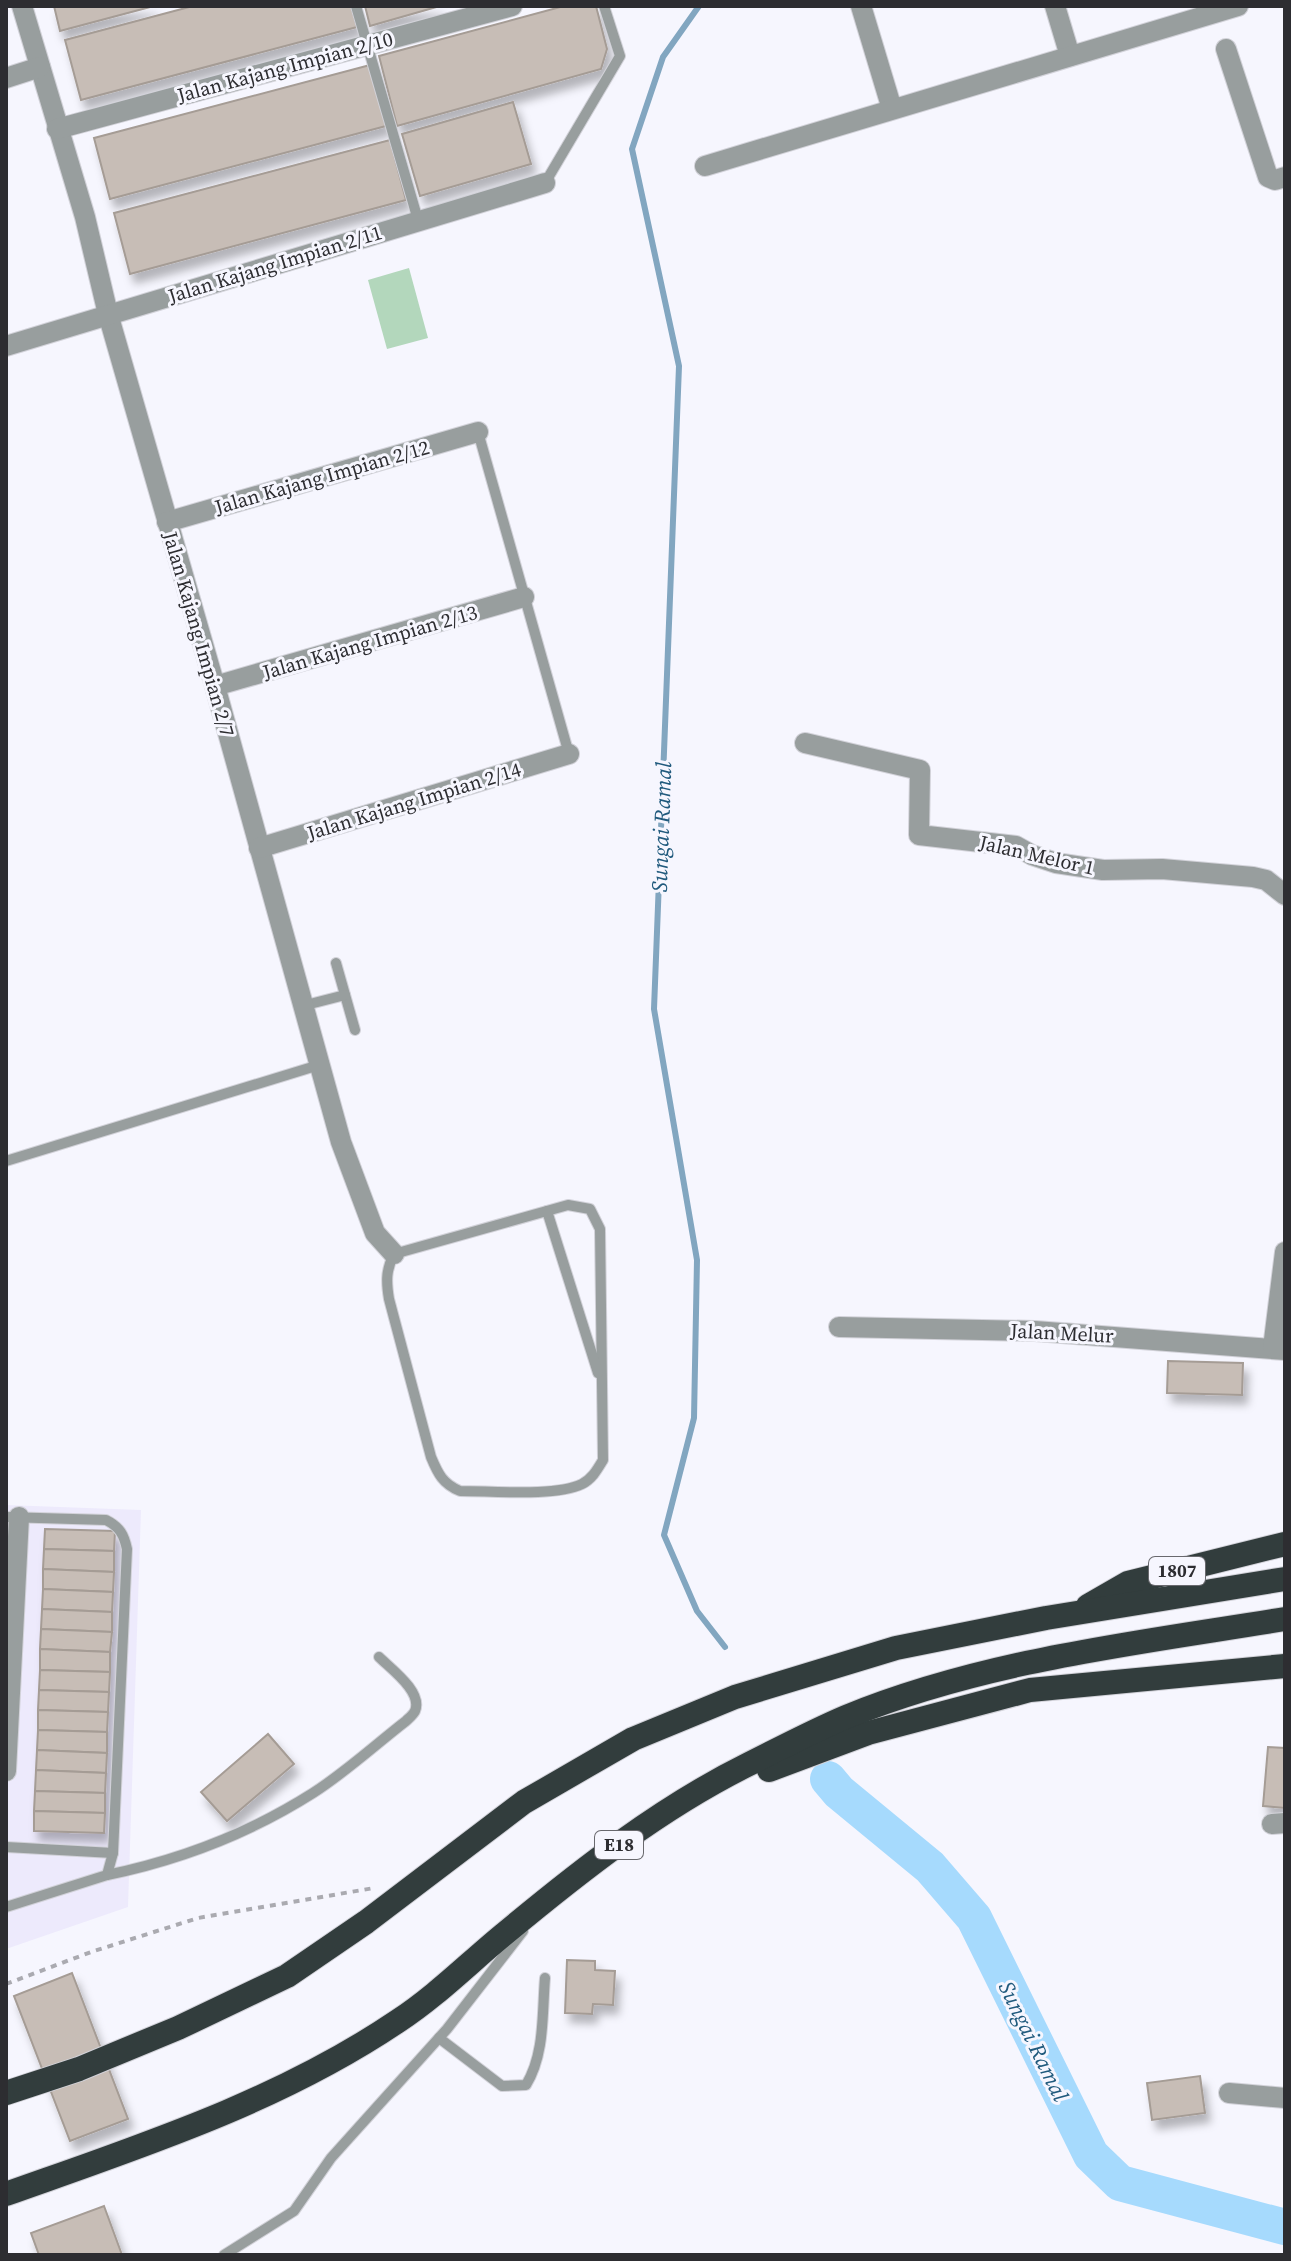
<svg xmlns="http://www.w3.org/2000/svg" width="1291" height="2261" font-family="'Source Serif 4',serif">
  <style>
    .commercial { fill: #edeafc }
    .green { fill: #b3d7bc }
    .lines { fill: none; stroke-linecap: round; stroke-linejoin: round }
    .stream { stroke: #82a6c0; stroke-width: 6 }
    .river { stroke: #a6dafd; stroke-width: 36 }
    .building { fill: #c7bdb6; stroke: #a59c95; stroke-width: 2; filter: url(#shadow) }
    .service-casing { stroke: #d2d2d9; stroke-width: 12 }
    .minor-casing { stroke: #d2d2d9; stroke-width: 22 }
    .motorway-casing { stroke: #d2d2d9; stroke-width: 26 }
    .path { stroke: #aaaab0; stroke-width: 4; stroke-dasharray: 6 6; stroke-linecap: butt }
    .service { stroke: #989e9e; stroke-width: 10 }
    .minor { stroke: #989e9e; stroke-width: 20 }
    .motorway { stroke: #323d3d; stroke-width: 24 }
    .labels { text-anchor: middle; stroke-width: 6; stroke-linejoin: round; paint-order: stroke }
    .shield { fill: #f6f6fe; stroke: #69696e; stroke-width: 2 }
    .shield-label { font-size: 18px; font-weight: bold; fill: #2d2d31 }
    .street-label { font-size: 20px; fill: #2d2d31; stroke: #f6f6fe }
    .water-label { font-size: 22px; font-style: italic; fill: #205a7d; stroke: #f6f6fe }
  </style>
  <defs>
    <filter id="shadow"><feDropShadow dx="5" dy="9" stdDeviation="4" flood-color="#0004"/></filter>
  </defs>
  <rect width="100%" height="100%" fill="#f6f6fe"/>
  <!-- commercial -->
  <polygon class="commercial" points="6,1505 141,1510 128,1907 6,1949"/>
  <!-- green -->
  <polygon class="green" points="409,268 428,338 387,349 368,280"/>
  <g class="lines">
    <!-- stream -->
    <polyline class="stream" points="699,6 663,57 632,149 679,366 654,1009 697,1260 694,1418 664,1535 697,1611 725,1647"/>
    <!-- river -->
    <polyline class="river" points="828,1779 839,1792 930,1867 974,1918 1091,2155 1120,2183 1285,2227"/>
  </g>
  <!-- building -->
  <g class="building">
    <polygon points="54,6 154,6 60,31"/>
    <polygon points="193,6 351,6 357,27 81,100 65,40"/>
    <polygon points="365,6 440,6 370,26"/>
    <polygon points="564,6 596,6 607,49 601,69 397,126 379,56"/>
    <polygon points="370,65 386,126 110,199 94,138"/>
    <polygon points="513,102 531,164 420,196 402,134"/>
    <polygon points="390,140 406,200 130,274 114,213"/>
    <polygon points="1168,1361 1243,1363 1242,1395 1167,1393"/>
    <polygon points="45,1529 115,1531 114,1551 44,1549"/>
    <polygon points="44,1549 114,1551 114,1572 43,1569"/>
    <polygon points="43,1569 114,1572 113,1592 43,1589"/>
    <polygon points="43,1589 113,1592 112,1612 42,1609"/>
    <polygon points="42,1609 112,1612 112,1632 41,1629"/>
    <polygon points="41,1629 112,1632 110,1652 40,1649"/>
    <polygon points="40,1649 110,1652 110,1672 40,1670"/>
    <polygon points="40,1670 110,1672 109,1692 39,1690"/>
    <polygon points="39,1690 109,1692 108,1712 38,1710"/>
    <polygon points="38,1710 108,1712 107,1732 38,1730"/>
    <polygon points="38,1730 107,1732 107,1753 37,1750"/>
    <polygon points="268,1734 294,1764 227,1821 201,1792"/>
    <polygon points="1268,1747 1285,1748 1285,1808 1263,1806"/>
    <polygon points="37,1750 107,1753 106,1773 36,1770"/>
    <polygon points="36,1770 106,1773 105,1793 35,1791"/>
    <polygon points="35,1791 105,1793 105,1813 34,1811"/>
    <polygon points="34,1811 105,1813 104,1833 34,1831"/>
    <polygon points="567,1960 595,1961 595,1970 615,1971 613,2005 593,2004 592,2014 565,2013"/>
    <polygon points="72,1973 128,2119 70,2141 14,1996"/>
    <polygon points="1200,2076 1205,2113 1152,2120 1147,2083"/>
    <polygon points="104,2206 122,2255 39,2255 31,2233"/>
  </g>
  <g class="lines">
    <!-- service casing -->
    <g class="service-casing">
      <g id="service">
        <polyline points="356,6 418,220"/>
        <polyline points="545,183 620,56 604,6"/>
        <polyline points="478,432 569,754"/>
        <polyline points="336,963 355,1030"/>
        <polyline points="302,1006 345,995"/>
        <polyline points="6,1161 319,1065"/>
        <path d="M568,1205L590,1209L600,1229L603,1460C597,1470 592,1479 582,1484C555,1497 492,1491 460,1491C443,1484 438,1474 431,1457L389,1299C386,1281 386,1270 394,1254Z"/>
        <polyline points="547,1211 598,1373"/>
        <path d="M6,1517L106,1520C120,1527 124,1535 127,1549L113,1853L107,1875L6,1907"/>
        <polyline points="6,1847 113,1853"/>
        <path d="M107,1875C180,1860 250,1833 313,1793C346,1772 375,1745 406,1721C409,1718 413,1715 415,1711C423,1692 391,1669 379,1657"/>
        <path d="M439,2038L502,2086L526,2085C545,2054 542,2014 545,1978"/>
        <polyline points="224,2255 294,2211 331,2158 447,2029 523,1931"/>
      </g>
    </g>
    <!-- minor casing -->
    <g class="minor-casing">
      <g id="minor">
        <polyline points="22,6 85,217 108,314 215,686 341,1142 375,1233 394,1254"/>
        <polyline points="861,6 892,109"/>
        <polyline points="1055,6 1070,56"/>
        <polyline points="1226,49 1268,177 1275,180 1285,177"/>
        <polyline points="6,78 40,67"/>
        <polyline points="57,129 512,6"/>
        <polyline points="705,166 1238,6"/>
        <polyline points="6,346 545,183"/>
        <polyline points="167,522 478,432"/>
        <polyline points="215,686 524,597"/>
        <polyline points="805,743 920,770 919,835 1016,846 1032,855 1056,863 1103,870 1162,869 1253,877 1266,880 1285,895"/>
        <polyline points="259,848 569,754"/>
        <polyline points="839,1327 1035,1331 1285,1350"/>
        <polyline points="1273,1348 1285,1252"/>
        <polyline points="6,1771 19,1517"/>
        <polyline points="1272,1824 1285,1823"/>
        <polyline points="1229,2093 1285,2098"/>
      </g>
    </g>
    <!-- motorway casing -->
    <g class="motorway-casing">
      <g id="motorway">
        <polyline points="1088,1606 1128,1583 1285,1544"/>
        <polyline points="769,1770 868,1733 1030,1690 1285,1666"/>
        <polyline points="6,2093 79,2069 178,2028 287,1976 366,1922 524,1802 633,1739 735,1697 896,1648 1046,1618 1285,1579"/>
        <path d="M6,2194C141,2146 278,2102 398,2021C435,1997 469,1963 503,1935C580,1871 660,1808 749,1764C781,1748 813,1731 846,1717C985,1660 1138,1643 1285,1619"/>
      </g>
    </g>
    <!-- path -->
    <polyline class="path" points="6,1984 91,1952 198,1918 374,1888"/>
    <!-- service -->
    <use href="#service" class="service"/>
    <!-- minor -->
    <use href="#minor" class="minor"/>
    <!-- motorway -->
    <use href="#motorway" class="motorway"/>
  </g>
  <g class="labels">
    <!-- shield labels -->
    <g class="shield">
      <rect x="1149" y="1557" width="56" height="28" rx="6"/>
      <rect x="595" y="1831" width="48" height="28" rx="6"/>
    </g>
    <g class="shield-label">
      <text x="1177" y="1577">1807</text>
      <text x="619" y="1851">E18</text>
    </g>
    <!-- street labels -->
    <g class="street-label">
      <text transform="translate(285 67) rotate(-15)" y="7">Jalan Kajang Impian 2/10</text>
      <text transform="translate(275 264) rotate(-17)" y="7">Jalan Kajang Impian 2/11</text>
      <text transform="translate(322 477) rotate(-16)" y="7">Jalan Kajang Impian 2/12</text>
      <text transform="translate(199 634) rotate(74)" y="7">Jalan Kajang Impian 2/7</text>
      <text transform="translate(370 642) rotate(-16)" y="7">Jalan Kajang Impian 2/13</text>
      <text transform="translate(414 801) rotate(-17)" y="7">Jalan Kajang Impian 2/14</text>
      <text transform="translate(1037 855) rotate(13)" y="7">Jalan Melor 1</text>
      <text transform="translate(1062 1333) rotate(3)" y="7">Jalan Melur</text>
    </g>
    <!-- water labels -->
    <g class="water-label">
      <text transform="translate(661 827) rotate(-88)" y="8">Sungai Ramal</text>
      <text transform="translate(1034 2041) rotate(64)" y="8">Sungai Ramal</text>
    </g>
  </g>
  <!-- border -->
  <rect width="1291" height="2261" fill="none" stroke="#2d2d31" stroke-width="16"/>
</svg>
